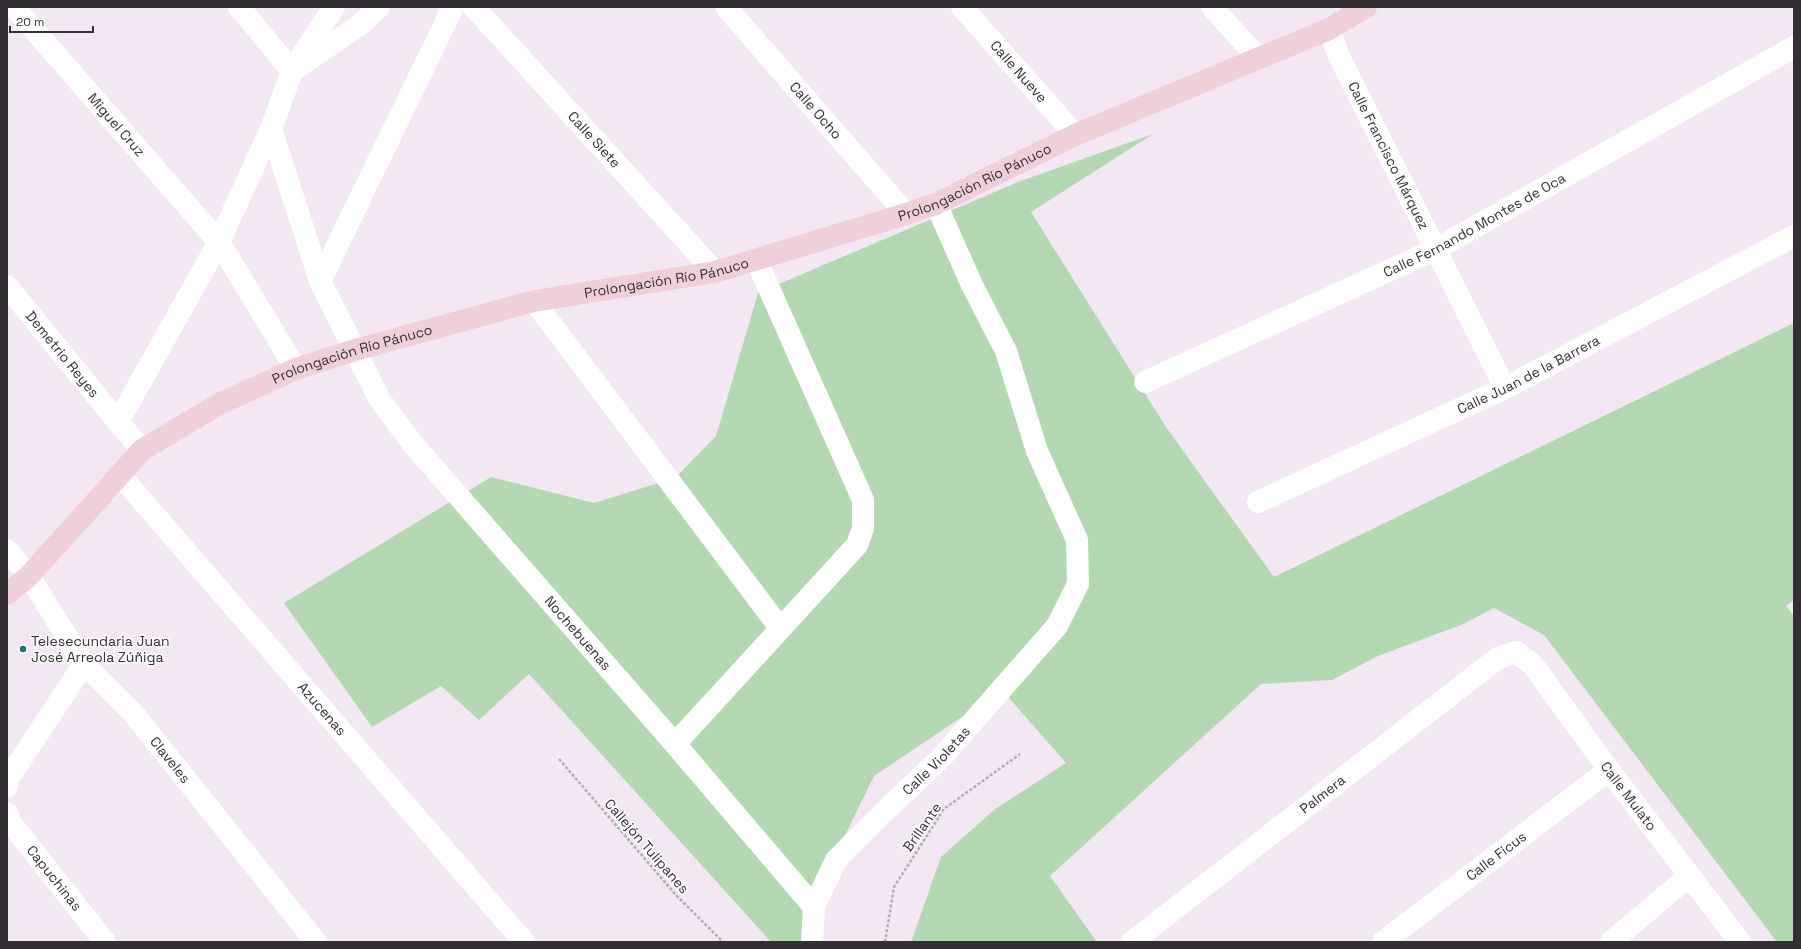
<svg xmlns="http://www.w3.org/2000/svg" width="1801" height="949" font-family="'Space Grotesk',sans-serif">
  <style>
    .green { fill: #b4d9b2 }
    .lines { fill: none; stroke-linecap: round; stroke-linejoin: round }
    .path { stroke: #b4aab4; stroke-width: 2.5; stroke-dasharray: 3 2; stroke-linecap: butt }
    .street { stroke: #fff; stroke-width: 22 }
    .secondary { stroke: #efd0da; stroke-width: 22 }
    .poi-dot { fill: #236f71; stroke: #fff; stroke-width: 1.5 }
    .labels { text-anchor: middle; stroke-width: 3; stroke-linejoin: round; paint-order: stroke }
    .street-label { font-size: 14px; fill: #342f34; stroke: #fff }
    .poi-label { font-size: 14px; fill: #342f34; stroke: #fff; text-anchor: start }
  </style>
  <rect width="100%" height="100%" fill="#f3e7f4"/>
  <!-- green -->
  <polygon class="green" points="1153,134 1031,212 1166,427 1274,577 1794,323 1794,600 1786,606 1794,616 1793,942 1777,942 1544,635 1494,608 1461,625 1378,656 1332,680 1261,684 1050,876 1097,942 911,942 941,857 995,809 1066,763 1002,690 874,776 833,860 801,942 771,942 529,674 479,720 441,686 372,727 284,603 491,477 594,503 675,478 716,436 758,293 1018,182"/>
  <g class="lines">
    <!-- path -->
    <g class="path">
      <polyline points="559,759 676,895 723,942"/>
      <polyline points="885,942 894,887 944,809 1020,754"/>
    </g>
    <!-- street -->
    <g class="street">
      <path id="s1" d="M14,7L219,242L296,369"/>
      <polyline points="239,7 292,71 361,24 379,7"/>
      <path id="s2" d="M474,7L715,272"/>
      <path id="s3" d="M726,7L906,214"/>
      <path id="s4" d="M962,7L1075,135"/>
      <polyline points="1212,7 1258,58"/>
      <path id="s5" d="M1329,29L1339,56L1505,388"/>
      <path id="s6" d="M271,129L320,281L380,400L412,443L675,744L814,907"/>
      <polyline points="320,281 453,7"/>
      <path id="s7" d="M7,286L118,422"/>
      <polyline points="534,301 780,628"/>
      <path id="s8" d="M1145,382L1434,250L1794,47"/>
      <polyline points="142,450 118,422 219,242 271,129 292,71 334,7"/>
      <path id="s9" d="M120,475L524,942"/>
      <path id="s10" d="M1258,502L1505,388L1794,236"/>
      <path id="s11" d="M7,550L29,576L84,664L133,713L316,942"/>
      <polyline points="675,744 857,545 863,528 863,500 756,259"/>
      <polyline points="7,787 8,779 84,664"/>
      <path id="s12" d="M7,813L10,822L105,942"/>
      <path id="s13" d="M812,942L814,907L836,860L887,809L941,758L1057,626L1078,584L1077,540L1037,451L1006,351L972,285L936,204"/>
      <path id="s14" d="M1132,942L1498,658L1516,652L1533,665L1609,770L1740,942"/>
      <path id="s15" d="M1383,942L1609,770"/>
      <polyline points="1611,942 1689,876"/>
    </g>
    <!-- secondary -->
    <path class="secondary" id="s16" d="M7,594L29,576L142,450L219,404L296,369L355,350L534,301L715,272L906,214L936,204L1075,135L1329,29L1366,7"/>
  </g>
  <!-- markers -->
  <circle class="poi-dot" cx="23" cy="649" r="4"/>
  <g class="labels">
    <!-- street labels -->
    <g class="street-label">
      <text dy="5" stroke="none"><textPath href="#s4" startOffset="86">Calle Nueve</textPath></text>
      <text dy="5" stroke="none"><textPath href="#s3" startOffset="137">Calle Ocho</textPath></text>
      <text dy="5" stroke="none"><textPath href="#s1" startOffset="156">Miguel Cruz</textPath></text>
      <text dy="5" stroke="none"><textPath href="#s2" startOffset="179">Calle Siete</textPath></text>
      <text dy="5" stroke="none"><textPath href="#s5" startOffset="140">Calle Francisco Márquez</textPath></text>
      <text dy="5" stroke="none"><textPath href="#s16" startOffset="1078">Prolongación Río Pánuco</textPath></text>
      <text dy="5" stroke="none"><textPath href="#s8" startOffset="365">Calle Fernando Montes de Oca</textPath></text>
      <text dy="5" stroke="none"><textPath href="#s16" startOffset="754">Prolongación Río Pánuco</textPath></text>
      <text dy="5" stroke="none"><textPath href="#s7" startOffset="88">Demetrio Reyes</textPath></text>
      <text dy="5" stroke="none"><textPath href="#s16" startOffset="430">Prolongación Río Pánuco</textPath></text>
      <text dy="5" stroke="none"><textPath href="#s10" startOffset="299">Calle Juan de la Barrera</textPath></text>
      <text dy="5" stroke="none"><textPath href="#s6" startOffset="599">Nochebuenas</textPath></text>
      <text dy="5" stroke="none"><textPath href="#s9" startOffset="309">Azucenas</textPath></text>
      <text dy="5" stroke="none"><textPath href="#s11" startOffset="267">Claveles</textPath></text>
      <text dy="5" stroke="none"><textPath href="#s13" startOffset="228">Calle Violetas</textPath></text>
      <text dy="5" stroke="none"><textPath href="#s14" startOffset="241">Palmera</textPath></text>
      <text dy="5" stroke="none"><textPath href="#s14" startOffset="666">Calle Mulato</textPath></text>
      <text transform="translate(922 827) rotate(-55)" y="5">Brillante</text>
      <text transform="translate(647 846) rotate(49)" y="5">Callejón Tulipanes</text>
      <text dy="5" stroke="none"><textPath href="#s15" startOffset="142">Calle Ficus</textPath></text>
      <text dy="5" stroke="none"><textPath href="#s12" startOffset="81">Capuchinas</textPath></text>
    </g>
    <!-- poi labels -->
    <g class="poi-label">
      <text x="31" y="646">Telesecundaria Juan<tspan x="31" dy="16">José Arreola Zúñiga</tspan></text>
    </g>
  </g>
  <!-- border -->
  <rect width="1801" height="949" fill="none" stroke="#342f34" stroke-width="16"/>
  <!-- scale -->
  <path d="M10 26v6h83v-6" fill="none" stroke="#342f34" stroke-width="2"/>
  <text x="16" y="26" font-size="12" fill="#342f34" stroke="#ffffff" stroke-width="3" paint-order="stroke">20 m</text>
</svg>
